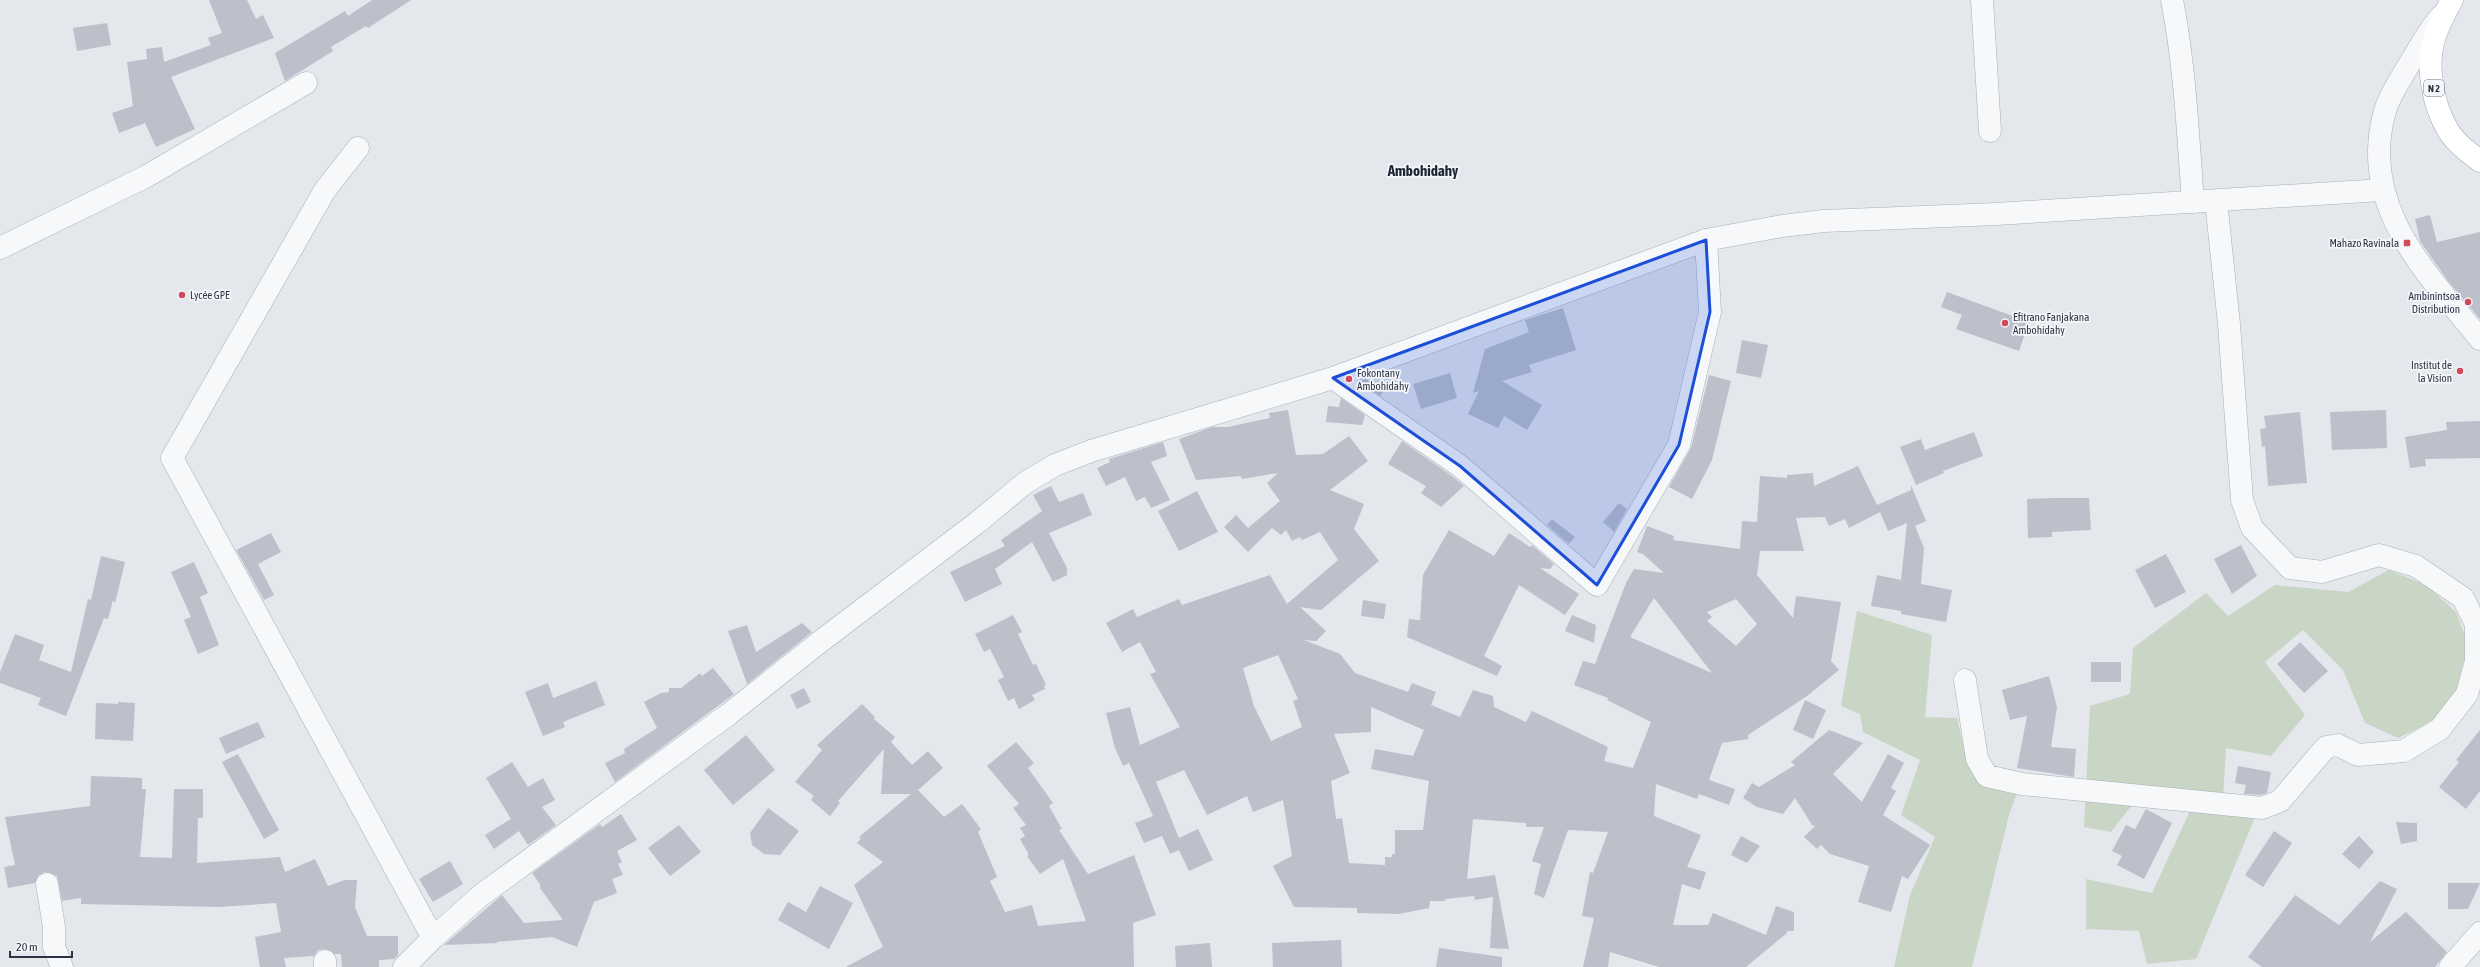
<svg xmlns="http://www.w3.org/2000/svg" width="2480" height="967" font-family="'Asap Condensed',sans-serif">
  <style>
    .green { fill: #c9d6c5 }
    .building { fill: #bbc0ca; fill-rule: evenodd }
    .lines { fill: none; stroke-linecap: round; stroke-linejoin: round }
    .minor-casing { stroke: #a9aeb7; stroke-width: 23 }
    .major-casing { stroke: #a3abb8; stroke-width: 23 }
    .minor { stroke: #f7f8fa; stroke-width: 22 }
    .major { stroke: #fff; stroke-width: 22 }
    .marked { fill: #1d4ed8; fill-opacity: 0.2; stroke: #1d4ed8; stroke-width: 3; stroke-linejoin: round }
    .poi-dot { fill: #d1495b; stroke: #f4f6f9; stroke-width: 1.5 }
    .labels { text-anchor: middle; stroke-width: 3.5; stroke-linejoin: round; paint-order: stroke }
    .shield { fill: #f4f6f9; stroke: #676e7b; stroke-width: 1 }
    .shield-label { font-size: 10px; font-weight: bold; fill: #2b3445 }
    .poi-label { font-size: 11px; fill: #2b3445; stroke: #f4f6f9; text-anchor: end }
    .district-label { font-size: 15px; font-weight: bold; fill: #1d2536; stroke: #f4f6f9 }
  </style>
  <rect width="100%" height="100%" fill="#e4e7ec"/>
  <!-- green -->
  <g class="green">
    <polygon points="2389,570 2426,585 2456,612 2468,644 2456,691 2431,722 2398,738 2365,723 2343,670 2303,630 2265,662 2305,715 2271,756 2226,748 2223,799 2256,815 2196,959 2147,964 2139,931 2086,929 2086,879 2152,893 2190,811 2139,796 2111,832 2084,827 2090,706 2130,694 2133,648 2206,593 2228,616 2275,585 2348,592"/>
    <polygon points="1857,611 1932,635 1925,717 1957,718 1968,766 2017,793 2009,815 1972,967 1894,967 1910,895 1935,837 1901,815 1920,760 1863,732 1860,714 1841,706"/>
  </g>
  <!-- building -->
  <g class="building">
    <polygon points="209,0 247,0 256,19 263,15 274,38 171,77 195,129 156,147 145,123 119,133 112,113 133,106 127,62 147,59 146,49 162,47 164,62 211,45 208,38 222,33"/>
    <polygon points="372,0 411,0 368,28 366,26 331,47 333,51 285,81 275,53 345,11 348,16"/>
    <polygon points="107,23 111,45 77,51 73,28"/>
    <polygon points="2430,215 2437,242 2480,232 2480,319 2448,281 2420,241 2415,219"/>
    <polygon points="1947,292 2029,322 2019,351 1956,329 1962,315 1941,307"/>
    <polygon points="1563,308 1576,350 1529,365 1532,372 1502,381 1542,405 1527,430 1504,416 1498,428 1468,414 1479,391 1473,393 1485,349 1529,332 1525,320"/>
    <polygon points="1742,340 1768,345 1761,378 1736,373"/>
    <polygon points="1450,373 1457,398 1421,409 1413,384"/>
    <polygon points="1709,375 1731,381 1712,460 1692,499 1669,487 1691,448"/>
    <polygon points="1366,379 1383,392 1380,396 1360,381"/>
    <polygon points="1341,398 1365,415 1362,425 1326,422 1328,406 1339,407"/>
    <path d="M1288,410L1296,455L1323,454L1349,436L1368,461L1330,490L1364,504L1354,529L1379,561L1321,610L1300,607L1326,631L1316,641L1304,640L1340,654L1355,673L1408,692L1412,683L1436,692L1431,705L1460,717L1473,690L1493,696L1494,707L1526,722L1532,711L1608,747L1604,761L1633,768L1651,722L1607,700L1608,698L1574,685L1583,661L1595,664L1626,583L1634,569L1664,573L1643,554L1637,552L1647,526L1674,536L1673,540L1740,549L1742,521L1757,522L1760,476L1787,478V475L1813,473L1814,486L1858,466L1877,505L1911,490V485L1926,521L1915,526L1924,548L1921,584L1952,590L1946,622L1901,614V611L1871,606L1877,575L1901,580L1907,523L1888,531L1880,512L1849,528L1845,519L1829,526L1825,517L1796,518L1804,551H1760L1757,575L1793,618L1796,596L1841,602L1831,661L1839,670L1807,696L1748,735V739L1722,743L1709,780L1735,789L1729,805L1699,794L1697,799L1656,784L1654,816L1701,835L1687,867L1706,872L1700,890L1682,884L1673,925H1708L1713,913L1766,935L1776,906L1794,912V931H1787V933L1746,967H1659L1610,952L1608,967H1583L1594,918L1582,916L1590,872L1593,873L1608,832L1568,830L1544,898L1534,894L1541,864L1532,861L1544,827H1526V823L1473,819L1467,879L1495,875L1509,949L1490,948L1493,897L1475,900L1474,896L1445,899V901H1430L1429,908L1399,914L1357,913V908L1294,907L1273,866L1292,856L1283,800L1253,812L1247,796L1207,815L1184,770L1156,782L1179,838L1198,829L1213,860L1189,871L1179,850L1170,854L1162,836L1144,843L1135,823L1153,816L1129,763L1123,766L1115,748L1106,713L1130,707L1140,745L1180,727L1150,674L1156,672L1140,642L1122,652L1106,623L1133,609L1137,617L1179,599L1182,605L1270,575L1287,604L1338,560L1320,532L1302,540L1300,537L1292,541L1286,530L1281,535L1272,528L1248,552L1224,527L1236,515L1248,528L1280,501L1267,483L1278,473L1242,479L1241,476L1196,480L1179,439L1212,427H1228L1270,418L1269,413ZM1654,598L1712,673L1630,637ZM1736,599L1757,624L1736,646L1707,621L1712,617L1707,612ZM1278,655L1298,699L1293,701L1302,727L1271,741L1254,706L1243,668ZM1371,707L1424,730L1413,756L1375,749L1371,769L1429,781L1423,830H1395V854H1392V857H1385V865L1349,863L1342,818L1336,819L1331,781L1350,773L1334,734L1371,732Z"/>
    <polygon points="2386,410 2387,448 2332,450 2330,412"/>
    <polygon points="2300,412 2307,483 2268,486 2265,446 2262,447 2260,429 2266,428 2264,416"/>
    <polygon points="2480,421 2480,458 2425,459 2426,466 2410,468 2405,437 2447,430 2446,422"/>
    <polygon points="1974,432 1983,456 1943,471 1944,473 1916,485 1900,447 1921,439 1925,450"/>
    <polygon points="1402,441 1452,476 1464,486 1441,507 1421,493 1426,486 1388,464"/>
    <polygon points="1163,442 1167,456 1151,462 1170,500 1151,508 1145,497 1136,501 1125,477 1106,486 1097,468 1110,462 1109,459"/>
    <polygon points="1051,486 1059,502 1083,493 1092,515 1049,533 1067,568 1067,575 1053,582 1032,542 995,569 1002,584 965,602 950,572 1005,546 1001,540 1042,511 1033,495"/>
    <polygon points="1197,491 1218,532 1179,551 1158,511"/>
    <polygon points="2051,498 2089,498 2091,530 2052,532 2052,537 2028,538 2027,499"/>
    <polygon points="1619,503 1627,509 1614,532 1603,522"/>
    <polygon points="1552,519 1575,537 1569,544 1547,525"/>
    <polygon points="1449,530 1494,556 1509,533 1530,547 1532,545 1554,564 1550,569 1540,568 1579,594 1565,615 1519,585 1484,656 1502,666 1497,676 1407,637 1409,619 1420,620 1423,575"/>
    <polygon points="271,533 281,552 258,564 274,595 264,600 236,550"/>
    <polygon points="2241,545 2257,576 2232,594 2214,559"/>
    <polygon points="2166,554 2186,592 2155,608 2135,570"/>
    <polygon points="101,556 125,562 115,603 113,600 108,619 104,618 66,716 38,705 41,698 0,683 0,672 15,634 44,645 39,660 71,672 88,599 91,600"/>
    <polygon points="194,562 208,593 200,597 219,645 198,654 184,620 191,617 171,572"/>
    <polygon points="1363,600 1386,604 1384,619 1361,616"/>
    <polygon points="1013,615 1022,632 1018,634 1033,665 1036,664 1046,685 1044,686 1045,689 1032,695 1035,700 1019,709 1014,698 1008,701 998,680 1004,677 990,649 984,652 975,634"/>
    <polygon points="1572,615 1596,625 1594,643 1565,631"/>
    <polygon points="802,623 812,632 747,684 728,631 747,625 756,652"/>
    <polygon points="2300,642 2328,671 2304,693 2277,664"/>
    <rect x="2091" y="662" width="30" height="20"/>
    <polygon points="713,668 734,694 615,782 605,763 625,753 624,749 657,728 644,702 661,693 669,692 669,688 681,688 700,673 702,676"/>
    <polygon points="2049,676 2057,707 2051,747 2076,749 2074,777 2017,768 2027,716 2010,720 2002,690"/>
    <polygon points="596,681 605,705 563,722 565,727 543,736 525,692 548,683 553,698"/>
    <polygon points="804,688 811,702 797,709 790,695"/>
    <polygon points="1805,700 1826,710 1813,739 1793,730"/>
    <polygon points="118,702 135,703 133,741 95,739 96,703 118,704"/>
    <polygon points="862,704 875,717 874,719 895,737 891,742 912,765 928,751 943,768 918,790 944,817 962,804 981,829 978,832 997,877 990,881 1005,912 1032,905 1038,926 1086,921 1063,859 1040,874 1027,856 1029,855 1020,839 1025,836 1020,828 1026,825 1013,808 1019,804 987,766 1016,742 1034,763 1028,768 1053,803 1049,806 1062,829 1059,830 1088,874 1134,855 1156,915 1133,923 1134,967 846,967 883,947 854,885 883,862 857,843 861,839 859,837 911,794 881,794 884,749 838,801 840,803 830,816 811,800 814,796 795,782 822,750 817,745"/>
    <polygon points="258,722 265,737 226,754 219,738"/>
    <polygon points="1829,730 1863,743 1833,774 1862,802 1888,754 1904,763 1891,788 1896,791 1883,815 1930,845 1908,879 1902,876 1891,912 1858,902 1869,866 1830,854 1821,845 1817,849 1804,837 1815,826 1812,825 1795,798 1783,814 1757,807 1743,798 1752,783 1759,787 1795,765 1791,762"/>
    <polygon points="2480,730 2480,791 2466,809 2439,787 2459,762 2456,760"/>
    <polygon points="746,735 775,770 733,805 704,770"/>
    <polygon points="238,754 279,830 264,839 222,762"/>
    <polygon points="512,762 528,787 543,778 555,800 542,807 556,825 528,845 519,831 494,849 485,835 511,819 486,778"/>
    <polygon points="2238,766 2271,772 2267,793 2260,795 2244,794 2246,785 2235,783"/>
    <polygon points="91,776 142,778 142,789 146,789 140,857 172,858 174,789 203,789 203,818 198,818 197,863 280,857 285,872 315,859 328,886 345,880 357,880 355,907 367,936 398,936 398,955 394,959 379,960 379,967 342,967 341,954 335,954 325,949 318,950 314,956 284,958 286,967 260,967 255,937 281,932 276,903 219,907 81,904 81,898 62,901 57,876 45,872 39,875 35,883 8,888 4,867 15,865 5,817 90,806"/>
    <polygon points="768,808 799,831 780,855 764,854 752,845 750,833"/>
    <polygon points="2146,809 2172,823 2144,879 2117,865 2122,856 2112,851 2126,825 2135,829"/>
    <polygon points="621,814 637,840 617,851 622,862 618,864 623,875 612,879 617,893 594,902 577,947 552,937 496,942 498,943 444,945 502,895 524,923 563,920 540,888 540,884 532,873 600,824 602,827"/>
    <polygon points="2396,822 2417,823 2417,841 2401,844"/>
    <polygon points="679,825 701,852 670,876 648,848"/>
    <polygon points="2274,831 2292,843 2263,887 2245,875"/>
    <polygon points="1741,836 1760,846 1747,863 1731,855"/>
    <polygon points="2359,836 2374,852 2359,869 2342,854"/>
    <polygon points="450,861 463,884 433,902 419,879"/>
    <polygon points="2380,881 2397,889 2370,942 2406,912 2447,952 2435,967 2262,967 2248,957 2295,895 2339,925"/>
    <polygon points="2448,883 2480,883 2468,909 2448,909"/>
    <polygon points="820,886 853,903 829,949 778,920 788,902 806,912"/>
    <polygon points="1341,940 1342,967 1273,967 1272,943"/>
    <polygon points="1210,943 1212,967 1176,967 1175,946"/>
    <polygon points="1439,948 1502,957 1502,967 1436,967"/>
  </g>
  <g class="lines">
    <!-- minor casing -->
    <g class="minor-casing">
      <g id="minor">
        <polyline points="1982,0 1990,131"/>
        <path d="M2172,0C2185,67 2188,135 2193,202"/>
        <path d="M2440,17C2427,33 2418,50 2407,68C2399,82 2389,96 2385,111C2358,206 2426,272 2480,339"/>
        <polyline points="358,148 325,190 172,458 433,938"/>
        <polyline points="0,248 147,176 306,83"/>
        <polyline points="1333,378 1460,466 1597,585 1679,445 1710,312 1706,240"/>
        <polyline points="1965,680 1977,759 1987,776 2022,784 2262,808 2280,801 2326,747 2338,745 2358,755 2404,751 2440,729 2467,694 2476,661 2476,624 2463,598 2416,566 2379,555 2322,572 2290,568 2252,528 2242,500 2229,324 2216,201"/>
        <polyline points="47,884 54,927 54,947 62,967"/>
        <polyline points="325,961 325,967"/>
        <polyline points="404,967 433,938 480,896 729,714 821,641 978,522 1025,483 1055,465 1091,451 1333,378 1706,240 1782,226 1824,221 1996,214 2382,190"/>
        <polyline points="2450,967 2480,933"/>
      </g>
    </g>
    <!-- major casing -->
    <g class="major-casing">
      <path id="major" d="M2452,0C2446,11 2439,24 2435,36C2425,65 2433,106 2449,132C2457,144 2468,152 2480,161"/>
    </g>
    <!-- minor -->
    <use href="#minor" class="minor"/>
    <!-- major -->
    <use href="#major" class="major"/>
  </g>
  <!-- marked area -->
  <path class="marked" d="M1706,240L1710,312L1679,445L1597,585L1460,466L1333,378Z"/>
  <!-- markers -->
  <g class="poi-dot">
    <rect x="2403" y="239" width="8" height="8" rx="2"/>
    <circle cx="182" cy="295" r="4"/>
    <circle cx="2468" cy="302" r="4"/>
    <circle cx="2005" cy="323" r="4"/>
    <circle cx="2460" cy="371" r="4"/>
    <circle cx="1349" cy="379" r="4"/>
  </g>
  <g class="labels">
    <!-- shield labels -->
    <rect class="shield" x="2424" y="80" width="20" height="16" rx="3"/>
    <g class="shield-label">
      <text x="2434" y="92">N 2</text>
    </g>
    <!-- poi labels -->
    <g class="poi-label">
      <text x="2399" y="247">Mahazo Ravinala</text>
      <text x="190" y="299" text-anchor="start">Lycée GPE</text>
      <text x="2460" y="300">Ambinintsoa<tspan x="2460" dy="13">Distribution</tspan></text>
      <text x="2013" y="321" text-anchor="start">Efitrano Fanjakana<tspan x="2013" dy="13">Ambohidahy</tspan></text>
      <text x="2452" y="369">Institut de<tspan x="2452" dy="13">la Vision</tspan></text>
      <text x="1357" y="377" text-anchor="start">Fokontany<tspan x="1357" dy="13">Ambohidahy</tspan></text>
    </g>
    <!-- district labels -->
    <g class="district-label">
      <text x="1423" y="176">Ambohidahy</text>
    </g>
  </g>
  <!-- scale -->
  <path d="M10 951v6h62v-6" fill="none" stroke="#2b3445" stroke-width="2"/>
  <text x="16" y="951" font-size="12" fill="#2b3445" stroke="#f4f6f9" stroke-width="3" paint-order="stroke">20 m</text>
</svg>
